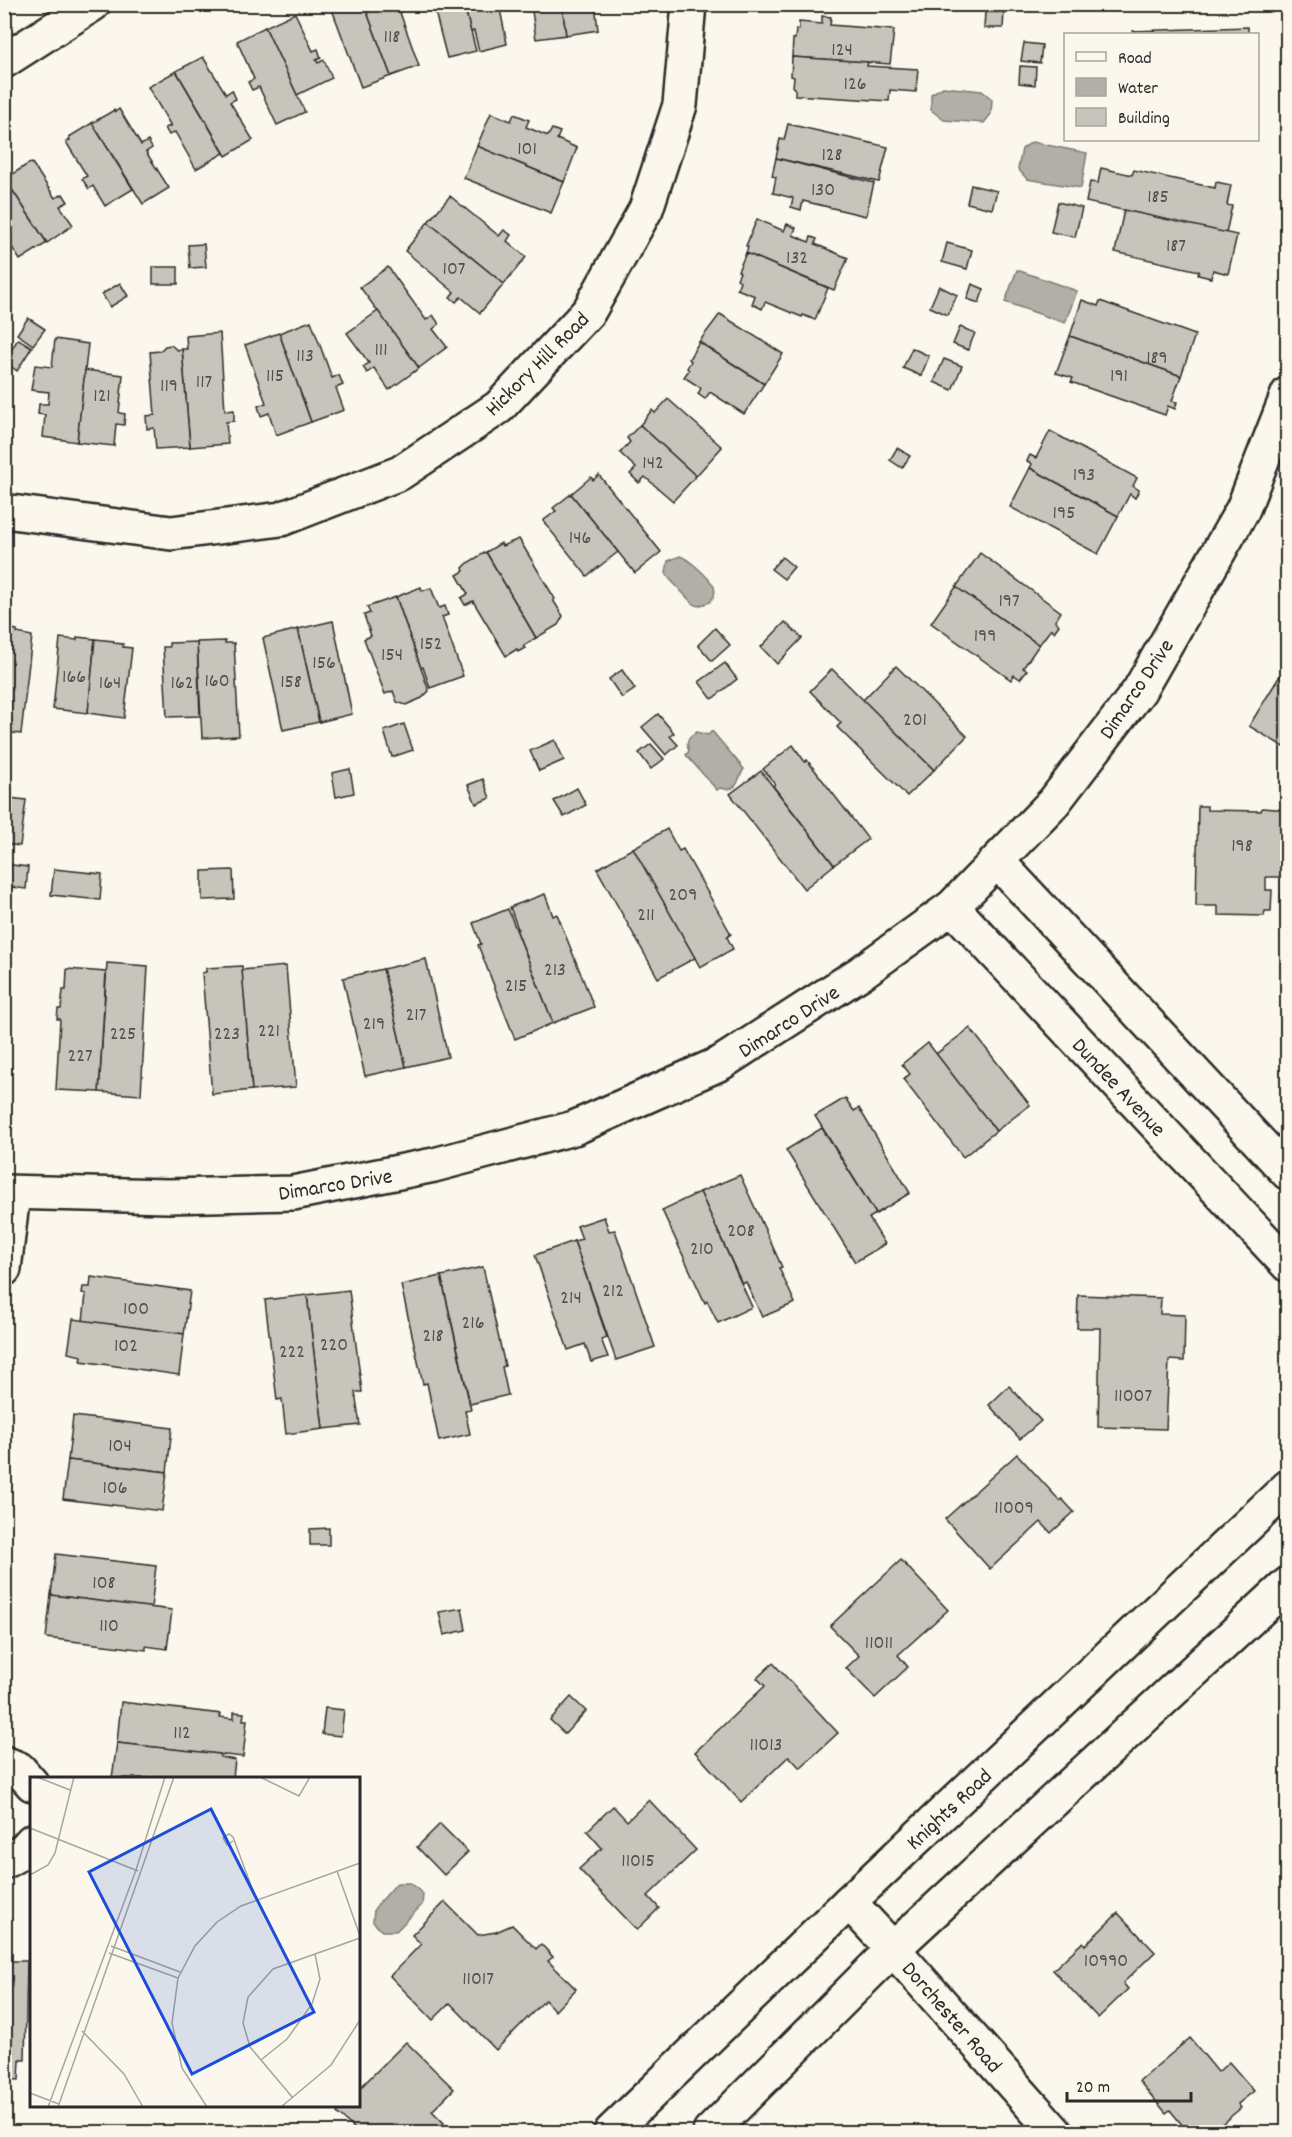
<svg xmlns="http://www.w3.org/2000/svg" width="1292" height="2137" font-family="Dekko,sans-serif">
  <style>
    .water { fill: #b1afa7; stroke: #7b7a75; stroke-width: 1.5 }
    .building { fill: #c7c4bc; stroke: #2b2b2b; stroke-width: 1.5 }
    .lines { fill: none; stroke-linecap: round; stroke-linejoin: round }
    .minor-casing { stroke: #2b2b2b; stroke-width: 38 }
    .primary-casing { stroke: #2b2b2b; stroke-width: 38 }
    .minor { stroke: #fbf7ec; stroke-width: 33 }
    .primary { stroke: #fbf7ec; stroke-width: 33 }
    .labels { text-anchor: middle; stroke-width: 4.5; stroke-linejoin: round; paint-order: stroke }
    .number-label { font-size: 20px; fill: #52514f }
    .street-label { font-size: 22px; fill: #2b2b2b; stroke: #fbf7ec }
    .inset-road { fill: none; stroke: #a8a59f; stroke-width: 1.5 }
    .view { fill: #1d4ed8; fill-opacity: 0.15; stroke: #1d4ed8; stroke-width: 3 }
    .inset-edge { fill: none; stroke: #2b2b2b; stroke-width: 3 }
  </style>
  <rect width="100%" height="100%" fill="#fbf7ec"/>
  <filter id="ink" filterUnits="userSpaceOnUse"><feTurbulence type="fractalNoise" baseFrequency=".0167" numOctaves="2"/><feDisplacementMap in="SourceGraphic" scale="12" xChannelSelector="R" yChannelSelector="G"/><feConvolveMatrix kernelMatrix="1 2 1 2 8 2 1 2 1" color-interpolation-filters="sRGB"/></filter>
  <g filter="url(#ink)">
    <!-- water -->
    <g class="water">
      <polygon points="943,87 982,91 992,99 991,114 984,123 944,120 931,110 931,94"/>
      <polygon points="1032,142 1087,153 1081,188 1027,179 1018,169 1022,149"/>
      <polygon points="1017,270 1077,291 1065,323 1005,302"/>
      <path d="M680,556C688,558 711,579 714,587C716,593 714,597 710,602L698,606L692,603L669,578L666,573L668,561Z"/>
      <path d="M712,731L744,769C736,780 740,793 720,788L717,790L686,755L689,751C685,742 688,736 697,732L708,735Z"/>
      <polygon points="397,1883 410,1883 423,1894 422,1905 396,1931 382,1931 373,1922 374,1909"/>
    </g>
    <!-- building -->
    <g class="building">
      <polygon points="330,4 364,4 391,76 361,87"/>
      <polygon points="364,4 397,4 419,66 391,76"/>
      <polygon points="433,4 464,4 476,51 447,58"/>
      <polygon points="464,4 499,4 507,44 479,51 474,31 471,32"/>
      <polygon points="531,4 562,4 566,35 536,39"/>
      <polygon points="562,4 595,4 598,30 566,35"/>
      <polygon points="985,12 1004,12 1003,28 984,28"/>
      <polygon points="295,13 313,51 318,49 321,58 316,60 318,63 324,60 332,78 297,95 265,27"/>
      <polygon points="822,16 831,17 830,25 894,30 890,64 792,57 793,39 795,39 796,29 799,30 799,22 822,24"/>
      <polygon points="265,27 305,112 277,125 259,87 252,90 248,82 254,79 237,41"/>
      <polygon points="1248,27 1248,34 1133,34 1133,31"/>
      <polygon points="1024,43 1042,45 1040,63 1021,61"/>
      <polygon points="203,57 226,94 232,90 236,99 230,102 253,140 226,156 176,71"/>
      <polygon points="792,57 868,62 867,66 918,69 916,92 890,90 889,101 795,95 795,88 793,87 794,77 791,76"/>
      <polygon points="1020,66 1036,67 1035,85 1019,83"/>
      <polygon points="176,71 224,153 196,169 175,132 169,135 165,128 171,126 148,87"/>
      <polygon points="119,109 141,145 148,141 152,148 146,152 169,188 143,204 92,123 114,110 115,112"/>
      <polygon points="491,113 511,121 514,114 529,120 526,127 548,136 552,129 560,132 557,139 577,148 564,182 477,146"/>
      <polygon points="92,123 133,189 105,206 93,186 89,189 82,179 87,176 66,142 70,140 69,137"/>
      <polygon points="788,124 888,147 879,182 776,158 780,139 784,140"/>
      <polygon points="477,146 564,182 551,213 464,178"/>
      <polygon points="776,158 874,183 866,216 803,201 801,210 791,207 793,198 773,193 776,177 772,176"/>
      <polygon points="32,163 55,198 63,194 68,202 60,206 73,225 47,243 5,179 28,164"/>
      <polygon points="1101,168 1132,175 1134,170 1215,188 1216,182 1231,185 1227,205 1232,206 1226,233 1086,202 1090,182 1098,183"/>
      <polygon points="5,179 47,243 20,260 8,241 4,244"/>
      <polygon points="971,185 997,191 992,209 967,203"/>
      <polygon points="450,196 499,236 504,230 511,235 507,241 526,257 504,284 428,222"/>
      <polygon points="1058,202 1082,208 1075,237 1051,232"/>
      <polygon points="1124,210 1237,235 1228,274 1213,270 1211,278 1198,275 1199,271 1115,252"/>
      <polygon points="757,219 784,231 787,224 796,228 793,235 809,242 811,237 817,239 815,244 848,258 834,290 746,253 748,247 746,246"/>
      <polygon points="428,222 504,284 480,313 461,297 456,302 450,297 454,292 405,251"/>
      <polygon points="947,243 972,250 967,269 942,262"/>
      <polygon points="204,244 206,267 190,268 188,245"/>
      <polygon points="746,253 828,288 815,320 803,315 802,317 765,302 762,309 752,304 755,296 737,289 740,281 737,279 740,272 738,271"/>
      <rect x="153" y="267" width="25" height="17"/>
      <polygon points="388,267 426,320 433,315 439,324 433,329 447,347 419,368 360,287"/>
      <polygon points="120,283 128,296 110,307 102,294"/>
      <polygon points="972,284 984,289 979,303 967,299"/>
      <polygon points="939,286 957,295 948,315 930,307"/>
      <polygon points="1082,300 1098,306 1100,301 1195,335 1181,376 1070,336"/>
      <polygon points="378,311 419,368 389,390 374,368 367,373 363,367 369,363 347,333"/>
      <polygon points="720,314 783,354 764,384 699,342"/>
      <polygon points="28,318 45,329 33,345 17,334"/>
      <polygon points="311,321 332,378 339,375 343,385 336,388 344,410 311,422 279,333"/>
      <polygon points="960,327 975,333 968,350 953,344"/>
      <polygon points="220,333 225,411 234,410 234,421 226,422 228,444 190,447 182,349 187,349 186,336"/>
      <polygon points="279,333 311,422 276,435 269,413 261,416 258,406 266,403 245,345"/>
      <polygon points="1070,336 1181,376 1172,401 1177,402 1175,409 1168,406 1165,415 1071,382 1073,378 1056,373"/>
      <polygon points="18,339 32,347 17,371 4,361"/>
      <polygon points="55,339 88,344 77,442 43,437 45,415 38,414 39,404 48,404 49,392 31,390 35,365 52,367"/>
      <polygon points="699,342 764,384 744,414 710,392 705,399 698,394 701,388 684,377 689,370 687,368 691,361 689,359"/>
      <polygon points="171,345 177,350 182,349 190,447 156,449 154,428 147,429 146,416 155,415 150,352 160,351 165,346"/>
      <polygon points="912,348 929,356 921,376 903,368"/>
      <polygon points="944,359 962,366 952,390 934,382"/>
      <polygon points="85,370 123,375 119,413 125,414 124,425 116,424 114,446 77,442"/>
      <polygon points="668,399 722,447 696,476 640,425 652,410 655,413"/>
      <polygon points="640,425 696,476 673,501 645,477 639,483 630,474 636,468 620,453 630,442 627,438"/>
      <polygon points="1050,431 1137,478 1133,486 1139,490 1135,498 1130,494 1118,516 1030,468 1032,464 1027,461 1030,455 1036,458"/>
      <polygon points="897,448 910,456 902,468 890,460"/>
      <polygon points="1030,468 1118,516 1098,554 1010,507"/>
      <polygon points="599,475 661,552 635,573 571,494 591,477 593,480"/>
      <polygon points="571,494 618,552 587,576 543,521 556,511 553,508"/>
      <polygon points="519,539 555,599 553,600 563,616 558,625 536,638 486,552 501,543 502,546"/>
      <polygon points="486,552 536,638 523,646 525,648 518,652 517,649 506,656 473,601 465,605 461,598 468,594 457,575 464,571 463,568 469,562"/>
      <polygon points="980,553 1061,612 1055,621 1059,625 1054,632 1051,629 1039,645 956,587"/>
      <polygon points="782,557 794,567 784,579 771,569"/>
      <polygon points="421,587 422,591 431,588 439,608 445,606 448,615 442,617 463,676 430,688 423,667 421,668 396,597"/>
      <polygon points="956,587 1039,645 1023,668 1027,670 1020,679 1014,675 1011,680 931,623"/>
      <polygon points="396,597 429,691 422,698 406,705 397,702 393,691 385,694 364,639 371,636 364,615 370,613 367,607"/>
      <polygon points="333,621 352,714 319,722 298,629"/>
      <polygon points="785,622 802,638 777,664 761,647"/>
      <polygon points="4,628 17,630 17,633 32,636 21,734 4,732"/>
      <polygon points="715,628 730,645 712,661 698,645"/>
      <polygon points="298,629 319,722 283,730 263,638"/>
      <polygon points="77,637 95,639 88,713 53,709 60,638 77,640"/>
      <polygon points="95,639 114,641 114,643 123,644 123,647 132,648 124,718 88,713"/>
      <polygon points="225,641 225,643 234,643 239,736 202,738 197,642"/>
      <polygon points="197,642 200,716 167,717 163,647 169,647 169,643"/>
      <polygon points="725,663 737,679 712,699 699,682"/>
      <polygon points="1288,663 1288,678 1281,674"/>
      <polygon points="896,666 967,736 934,770 863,700"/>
      <polygon points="832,669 934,770 907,796 837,727 841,723 810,691"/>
      <polygon points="622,670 635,689 622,698 609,679"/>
      <polygon points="1281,674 1288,678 1288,741 1284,747 1249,726"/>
      <polygon points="658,714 674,733 670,736 678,745 666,755 642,727"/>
      <polygon points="404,724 413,750 392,757 384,731"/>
      <polygon points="555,740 564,760 539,771 530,751"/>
      <polygon points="651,744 664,759 651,769 639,753"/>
      <polygon points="793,745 805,762 807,760 868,839 834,865 773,786 775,784 763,769"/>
      <polygon points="350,769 354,793 336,797 332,773"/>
      <polygon points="761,771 834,865 804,889 730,794"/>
      <polygon points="483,779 490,798 476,804 468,785"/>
      <polygon points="577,788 586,805 564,817 554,801"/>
      <polygon points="10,798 26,800 20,846 4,844"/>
      <polygon points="1198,806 1207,806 1207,810 1261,811 1262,808 1288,810 1288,898 1281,898 1282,877 1266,877 1266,890 1272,890 1271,911 1265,911 1264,916 1218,915 1218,906 1196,906"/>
      <polygon points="667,829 679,851 683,849 731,934 727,937 733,949 700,967 633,848"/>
      <polygon points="633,848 695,958 658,978 597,869"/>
      <polygon points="4,864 28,867 26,889 4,886"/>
      <polygon points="54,869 102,874 100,900 51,895"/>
      <polygon points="233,870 234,899 202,900 202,871"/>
      <polygon points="545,894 553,916 557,914 594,1007 553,1023 516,929 518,929 510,907"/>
      <polygon points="508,909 553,1023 515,1039 478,945 481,944 473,923"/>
      <polygon points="426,959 448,1057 406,1067 383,969"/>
      <polygon points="107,963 148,966 141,1095 99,1092"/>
      <polygon points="242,966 252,1090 212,1094 202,973 206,972 206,968"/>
      <polygon points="286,966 296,1087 252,1090 242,970"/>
      <polygon points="67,969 106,972 99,1092 56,1090 60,1019 57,1019 58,1009 61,1009 63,990 66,990"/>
      <polygon points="383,969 406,1067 365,1076 343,978"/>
      <polygon points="970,1028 1030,1105 996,1131 936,1054"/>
      <polygon points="928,1043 996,1131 963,1157 903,1079 910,1074 902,1064"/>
      <polygon points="845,1098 854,1111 859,1108 910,1193 876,1214 815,1116"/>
      <polygon points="822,1128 876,1214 869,1218 885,1244 855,1262 786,1150"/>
      <polygon points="740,1175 782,1267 779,1268 795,1303 762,1317 746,1282 742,1284 700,1192"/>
      <polygon points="700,1192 752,1307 718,1323 707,1301 705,1303 662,1210"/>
      <polygon points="604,1217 609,1231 615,1230 655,1347 616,1360 574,1241 582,1239 577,1226"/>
      <polygon points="574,1241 607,1337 601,1339 608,1357 591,1362 585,1344 568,1350 535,1255"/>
      <polygon points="483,1267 505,1366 502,1367 508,1395 470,1404 441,1276"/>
      <polygon points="441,1276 471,1410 465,1411 470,1434 439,1441 427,1383 423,1384 401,1285"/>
      <polygon points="91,1277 190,1291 184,1334 83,1321 86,1294 82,1293 83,1287 90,1287"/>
      <polygon points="349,1290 362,1392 355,1392 360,1425 323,1429 307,1295"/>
      <polygon points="307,1295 323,1429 286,1434 282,1399 277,1400 265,1300"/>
      <polygon points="1078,1295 1161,1298 1160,1314 1185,1315 1184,1361 1169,1360 1166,1429 1098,1427 1100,1328 1077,1328"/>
      <polygon points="73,1319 184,1334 179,1375 81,1361 82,1356 68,1353"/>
      <polygon points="1009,1386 1041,1421 1020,1439 989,1405"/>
      <polygon points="73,1416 172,1428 167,1472 68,1460"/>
      <polygon points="1017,1454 1060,1501 1062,1499 1074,1512 1051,1533 1041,1522 990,1569 945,1519"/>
      <polygon points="68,1460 167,1472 162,1511 63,1499"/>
      <polygon points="329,1528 329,1545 310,1545 310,1529"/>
      <polygon points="56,1554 156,1566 151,1608 51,1595"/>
      <polygon points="901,1560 948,1610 898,1655 908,1667 875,1698 846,1668 859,1656 830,1626"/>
      <polygon points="51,1595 172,1610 167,1649 146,1646 146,1650 46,1638"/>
      <polygon points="462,1608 466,1630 444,1635 439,1612"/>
      <polygon points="773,1663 838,1733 800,1768 789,1756 741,1802 695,1752 765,1686 757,1678"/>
      <polygon points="571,1697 586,1711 565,1734 550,1720"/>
      <polygon points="121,1702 221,1714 220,1717 234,1719 234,1712 244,1713 243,1720 247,1720 243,1757 117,1743"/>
      <polygon points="325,1708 344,1710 341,1736 322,1734"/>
      <polygon points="117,1743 220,1754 220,1757 235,1760 233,1778 112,1778"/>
      <polygon points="649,1800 696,1850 648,1896 659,1908 637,1930 579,1869 602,1848 587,1831 613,1806 627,1821"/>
      <polygon points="440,1824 468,1852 444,1875 417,1847"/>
      <polygon points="445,1902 478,1935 496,1932 512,1925 536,1949 541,1944 553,1957 548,1961 576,1989 555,2011 545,2000 496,2050 450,2003 433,2020 390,1976 421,1944 412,1935"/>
      <polygon points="1118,1913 1155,1952 1123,1983 1128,1989 1098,2018 1053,1970 1083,1942 1085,1945"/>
      <polygon points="4,1961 27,1961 25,2060 20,2060 19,2080 4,2079"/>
      <polygon points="1190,2038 1218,2072 1229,2062 1254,2091 1238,2104 1241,2108 1212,2132 1188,2132 1170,2110 1166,2113 1139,2081"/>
      <polygon points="406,2042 454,2089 432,2111 444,2123 435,2132 358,2132 337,2113 344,2106 358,2106 358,2090"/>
      <polygon points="895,2126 901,2132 888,2132"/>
    </g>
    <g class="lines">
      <!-- minor casing -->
      <g class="minor-casing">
        <g id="minor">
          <polyline points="4,61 93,4"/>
          <polyline points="4,511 171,533 281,519 400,473 499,407 589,311 646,209 680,105 689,4"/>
          <polyline points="998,862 1288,1173"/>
          <polyline points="952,907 1288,1265"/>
          <polyline points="4,1192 168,1196 293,1193 434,1165 574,1128 721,1063 862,972 952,907 1054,802 1139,691 1243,509 1288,394"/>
          <polyline points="4,1269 13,1194"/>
          <polyline points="4,1763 19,1769 32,1784"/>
          <polyline points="4,1862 24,1850 32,1841"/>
          <polyline points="849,1902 893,1949 1055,2132"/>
        </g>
      </g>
      <!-- primary casing -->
      <g class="primary-casing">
        <g id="primary">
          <polyline points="611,2132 849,1902 1288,1487"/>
          <polyline points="710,2132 893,1949 1288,1584"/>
        </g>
      </g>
      <!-- minor -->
      <use href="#minor" class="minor"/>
      <!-- primary -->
      <use href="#primary" class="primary"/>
    </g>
  </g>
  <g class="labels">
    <!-- number labels -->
    <g class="number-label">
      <text x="392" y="42">118</text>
      <text x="842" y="55">124</text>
      <text x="855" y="89">126</text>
      <text x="527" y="154">101</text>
      <text x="832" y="160">128</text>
      <text x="823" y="195">130</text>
      <text x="1158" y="202">185</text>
      <text x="1176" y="251">187</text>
      <text x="797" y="263">132</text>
      <text x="454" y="274">107</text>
      <text x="381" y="355">111</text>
      <text x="305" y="361">113</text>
      <text x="1157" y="363">189</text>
      <text x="275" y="381">115</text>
      <text x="1119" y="381">191</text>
      <text x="204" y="387">117</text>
      <text x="169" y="391">119</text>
      <text x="102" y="401">121</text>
      <text x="653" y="468">142</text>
      <text x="1084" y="480">193</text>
      <text x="1064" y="518">195</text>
      <text x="580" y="543">146</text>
      <text x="1009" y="606">197</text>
      <text x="985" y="641">199</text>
      <text x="431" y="649">152</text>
      <text x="392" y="660">154</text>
      <text x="324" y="668">156</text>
      <text x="74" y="682">166</text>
      <text x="217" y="686">160</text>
      <text x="291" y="687">158</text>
      <text x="110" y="688">164</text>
      <text x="182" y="688">162</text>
      <text x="915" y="725">201</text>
      <text x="1242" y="851">198</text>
      <text x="683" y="900">209</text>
      <text x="646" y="920">211</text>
      <text x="555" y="975">213</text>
      <text x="516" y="991">215</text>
      <text x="416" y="1020">217</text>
      <text x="374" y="1029">219</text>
      <text x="269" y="1036">221</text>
      <text x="123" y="1039">225</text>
      <text x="227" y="1039">223</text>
      <text x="80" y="1061">227</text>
      <text x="741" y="1236">208</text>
      <text x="702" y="1254">210</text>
      <text x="613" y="1296">212</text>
      <text x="571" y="1303">214</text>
      <text x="136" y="1314">100</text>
      <text x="473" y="1328">216</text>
      <text x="433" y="1341">218</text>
      <text x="334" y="1350">220</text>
      <text x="126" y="1351">102</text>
      <text x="292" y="1357">222</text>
      <text x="1133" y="1401">11007</text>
      <text x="120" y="1451">104</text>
      <text x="115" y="1493">106</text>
      <text x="1014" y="1513">11009</text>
      <text x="104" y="1588">108</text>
      <text x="109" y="1631">110</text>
      <text x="879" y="1648">11011</text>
      <text x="182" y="1738">112</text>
      <text x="766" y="1750">11013</text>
      <text x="638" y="1866">11015</text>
      <text x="1106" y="1966">10990</text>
      <text x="478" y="1984">11017</text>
    </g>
    <!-- street labels -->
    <g class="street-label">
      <text transform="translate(536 363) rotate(-45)" y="8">Hickory Hill Road</text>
      <text transform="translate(1135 688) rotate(-56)" y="8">Dimarco Drive</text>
      <text transform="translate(788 1020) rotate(-33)" y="8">Dimarco Drive</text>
      <text transform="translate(1120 1086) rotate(47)" y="8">Dundee Avenue</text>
      <text transform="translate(335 1183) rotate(-9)" y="8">Dimarco Drive</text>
      <text transform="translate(948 1808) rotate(-43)" y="8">Knights Road</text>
      <text transform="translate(953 2016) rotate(49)" y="8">Dorchester Road</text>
    </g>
  </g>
  <!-- overview -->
  <g transform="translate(30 1777)">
    <rect width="330" height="330" fill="#fbf7ec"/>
    <path class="inset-road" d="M7,0L40,13M230,0L269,19L280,0M0,51L108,94M203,64L197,68L193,61L199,57L203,60L226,122M307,94L330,159M0,98L18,88L25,76L44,0M81,169L150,195M79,176L148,201M0,198V225M52,254L94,297L113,330M231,283L257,262L282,227L290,202L285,177M0,316L29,327M263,321L220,270L213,246L218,220L243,192L330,161M18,330L106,93L135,0M28,330L144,0M177,330L152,291L142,246L148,201L165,169L187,145L211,129L330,86M251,330L301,288L330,243"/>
    <path class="view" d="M181,32L284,235L162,297L59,95Z"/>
    <rect width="330" height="330" class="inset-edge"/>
  </g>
  <!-- margin -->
  <rect width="1292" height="2137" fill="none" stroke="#fbf7ec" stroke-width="24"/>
  <rect x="12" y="12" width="1268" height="2113" fill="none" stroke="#2b2b2b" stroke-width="2" filter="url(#ink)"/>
  <!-- legend -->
  <rect x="1064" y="33" width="195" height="108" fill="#fbf7ec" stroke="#a8a59f" stroke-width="1.5"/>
  <rect x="1076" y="52" width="30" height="9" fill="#fbf7ec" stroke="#a8a59f" stroke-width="1.5"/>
  <text x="1118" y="63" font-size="18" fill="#2b2b2b">Road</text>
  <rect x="1076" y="78" width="30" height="18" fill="#b1afa7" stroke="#a8a59f" stroke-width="1.5"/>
  <text x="1118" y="93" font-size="18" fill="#2b2b2b">Water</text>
  <rect x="1076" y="108" width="30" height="18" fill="#c7c4bc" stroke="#a8a59f" stroke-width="1.5"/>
  <text x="1118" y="123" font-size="18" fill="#2b2b2b">Building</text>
  <!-- scale -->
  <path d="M1067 2092v9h124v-9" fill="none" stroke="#2b2b2b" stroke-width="3"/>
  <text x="1076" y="2092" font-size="18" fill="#2b2b2b" stroke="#fbf7ec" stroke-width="4.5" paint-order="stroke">20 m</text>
</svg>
